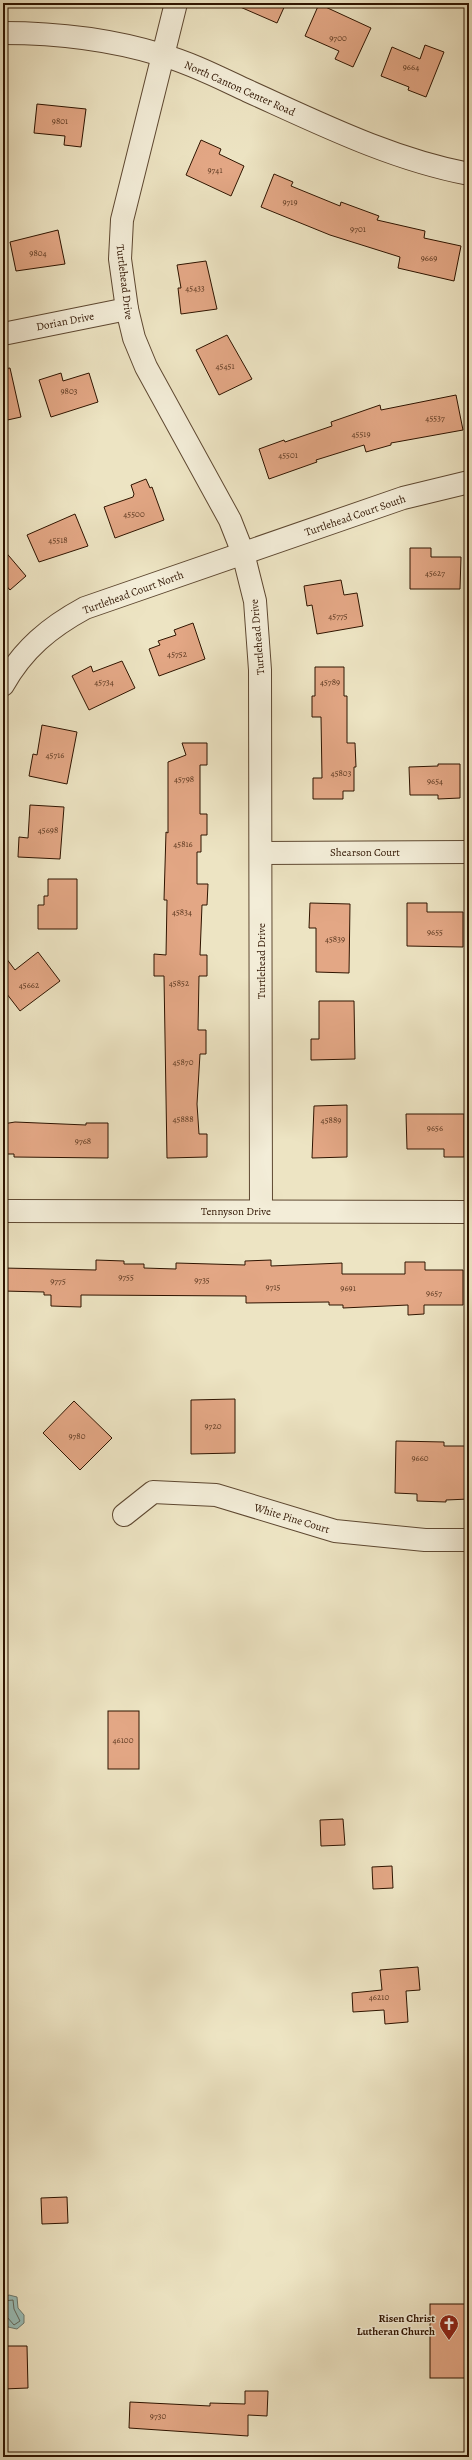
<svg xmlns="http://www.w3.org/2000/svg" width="472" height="2460" font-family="Alegreya,serif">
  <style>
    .water { fill: #9abeb8; stroke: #6f7a6e }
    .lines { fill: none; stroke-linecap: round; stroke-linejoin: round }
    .shore { stroke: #64695c; stroke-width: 1 }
    .building { fill: #e3a785; stroke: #2f1400 }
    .minor-casing { stroke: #5e4831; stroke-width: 24 }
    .minor { stroke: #f3edd8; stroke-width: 22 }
    .labels { text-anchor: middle; stroke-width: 3; stroke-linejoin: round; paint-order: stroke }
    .number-label { font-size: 9px; fill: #5c3921 }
    .street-label { font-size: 11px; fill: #2f1400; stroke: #f3edd8 }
    .poi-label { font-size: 11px; font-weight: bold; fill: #2f1400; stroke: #f3edd8; text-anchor: end }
  </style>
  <rect width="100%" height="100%" fill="#ede4c3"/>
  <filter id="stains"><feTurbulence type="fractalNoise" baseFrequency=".005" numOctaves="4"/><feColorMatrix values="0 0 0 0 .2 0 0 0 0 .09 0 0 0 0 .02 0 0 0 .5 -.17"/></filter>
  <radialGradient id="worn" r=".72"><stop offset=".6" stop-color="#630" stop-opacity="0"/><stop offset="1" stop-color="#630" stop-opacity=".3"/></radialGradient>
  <!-- water -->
  <polygon class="water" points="9,2295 17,2297 18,2308 24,2315 24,2323 17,2329 8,2327 3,2319 3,2298"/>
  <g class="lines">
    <!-- shore -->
    <polyline class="shore" points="3,2301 13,2300 14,2309 20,2321 14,2325 7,2317 3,2316"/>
  </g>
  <!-- building -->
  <g class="building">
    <polygon points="231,3 286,3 277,23"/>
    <polygon points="319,4 371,28 353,67 335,59 339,51 305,36"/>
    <polygon points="425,45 444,52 426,97 408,90 409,87 381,76 392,47 420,59"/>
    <polygon points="37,104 86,109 81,147 64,145 65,136 34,133"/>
    <polygon points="201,140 221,149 219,154 244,166 231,196 186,175"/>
    <polygon points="274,174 293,182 291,186 340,206 341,202 379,216 377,220 425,231 424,238 461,246 454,281 398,268 400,257 330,235 261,207"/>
    <polygon points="58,230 65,264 16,271 10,242"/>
    <polygon points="206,261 217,309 181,314 178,288 181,288 177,265"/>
    <polygon points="227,335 252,379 219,395 196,350"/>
    <polygon points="10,368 21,417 3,421 3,369"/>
    <polygon points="61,373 63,381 89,373 98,402 51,417 39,380"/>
    <polygon points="456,395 463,430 391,443 391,445 366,452 364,445 316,460 317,462 269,479 259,449 284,440 285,442 332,426 331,422 380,405 381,410"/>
    <polygon points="146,479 150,488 152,487 164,520 115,538 104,507 133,497 134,494 131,485"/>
    <polygon points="75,514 88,546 39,562 27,535"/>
    <polygon points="410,548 431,548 431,557 461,557 460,589 410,589"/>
    <polygon points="3,549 26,576 10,590 3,582"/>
    <polygon points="341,580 344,595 357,593 363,626 317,634 312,605 307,606 304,586"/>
    <polygon points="193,623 205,659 159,676 149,649 160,645 158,641 176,635 174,630"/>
    <polygon points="122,661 135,688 89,710 72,676 91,666 93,672"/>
    <polygon points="315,667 344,667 344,696 347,696 347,743 355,743 356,767 354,767 354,791 343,791 343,799 313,799 313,778 322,778 321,717 312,717 312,696 315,696"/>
    <polygon points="42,725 77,732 67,784 29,776 33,754 37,755"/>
    <polygon points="182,743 207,743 207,765 200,765 200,814 207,814 207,835 201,835 201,852 197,852 197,884 208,884 207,905 202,905 200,955 207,955 207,976 199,976 198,1030 206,1030 206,1054 200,1054 197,1104 199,1134 207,1134 207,1157 167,1158 164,976 154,976 154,954 166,955 167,900 164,900 166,832 168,833 168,762 186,755"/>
    <polygon points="438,764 460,764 460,798 438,799 438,795 410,795 409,767 438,766"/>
    <polygon points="30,805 64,807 60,859 18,857 19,837 28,838"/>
    <polygon points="48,879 77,879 77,929 38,929 38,905 44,905 44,896 48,896"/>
    <polygon points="310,903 350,904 349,973 316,972 316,928 309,928"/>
    <polygon points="407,903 427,903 427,912 463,912 463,947 407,946"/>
    <polygon points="38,952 60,981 20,1011 3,989 3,954 15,970"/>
    <polygon points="319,1001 354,1001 355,1059 311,1060 311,1039 319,1039"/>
    <polygon points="347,1105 347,1157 312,1158 314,1106"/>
    <polygon points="406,1114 464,1114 464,1157 444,1157 444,1149 407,1149"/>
    <polygon points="15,1122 86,1125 86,1123 108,1123 108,1158 14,1157 14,1154 3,1154 3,1124"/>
    <polygon points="96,1260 124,1261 124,1264 144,1264 144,1268 176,1269 176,1263 245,1265 245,1261 271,1260 271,1266 342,1263 342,1274 405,1274 405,1262 425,1262 425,1270 463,1270 463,1305 424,1305 424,1314 408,1315 408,1305 343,1308 343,1305 329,1305 329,1302 246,1303 246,1296 81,1295 81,1307 51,1306 51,1295 44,1295 44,1292 3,1291 3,1268 96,1270"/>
    <polygon points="235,1399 235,1453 191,1454 191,1400"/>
    <polygon points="74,1401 112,1438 80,1470 43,1433"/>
    <polygon points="396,1441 444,1442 444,1446 469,1446 469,1499 446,1500 446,1502 417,1501 417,1494 395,1493"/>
    <rect x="108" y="1711" width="31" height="58"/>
    <polygon points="343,1819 345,1845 321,1846 320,1820"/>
    <polygon points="392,1866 393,1888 373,1889 372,1867"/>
    <polygon points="418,1967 420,1990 406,1991 408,2022 385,2024 384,2010 353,2012 352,1993 382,1990 380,1970"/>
    <polygon points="67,2197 68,2223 42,2224 41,2198"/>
    <rect x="430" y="2304" width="39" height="74"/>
    <polygon points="3,2346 27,2346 28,2388 3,2389"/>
    <polygon points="245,2391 268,2391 267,2416 248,2415 248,2436 129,2428 130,2402 210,2406 210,2403 245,2404"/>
  </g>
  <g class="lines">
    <!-- minor casing -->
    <g class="minor-casing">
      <g id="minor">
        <polyline points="176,3 122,220 120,259 127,309 134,338 146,367 230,520 243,553 255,601 260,670 261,1211"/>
        <path d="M3,33C57,33 110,39 162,55C191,63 220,78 248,91C321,124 391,159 469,174"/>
        <polyline points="3,334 127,309"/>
        <path d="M3,685C23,649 50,627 85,608L403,498L469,482"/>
        <polyline points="261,853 469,852"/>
        <polyline points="3,1211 469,1212"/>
        <polyline points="124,1515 153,1492 216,1495 335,1531 425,1540 469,1540"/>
      </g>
    </g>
    <!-- minor -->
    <use href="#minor" class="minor"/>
  </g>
  <!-- icons -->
  <defs>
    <g id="church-pin" transform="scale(1)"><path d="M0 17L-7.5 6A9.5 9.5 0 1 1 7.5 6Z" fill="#8f2418" stroke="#f3edd8"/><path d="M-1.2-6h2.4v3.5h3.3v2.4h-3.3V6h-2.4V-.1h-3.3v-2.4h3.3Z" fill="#fff"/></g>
  </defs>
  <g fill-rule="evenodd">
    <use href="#church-pin" x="449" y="2324"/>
  </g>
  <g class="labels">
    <!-- number labels -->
    <g class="number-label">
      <text x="338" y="41">9700</text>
      <text x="411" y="70">9664</text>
      <text x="60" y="124">9801</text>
      <text x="215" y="173">9741</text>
      <text x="290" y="205">9719</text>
      <text x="358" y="232">9701</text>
      <text x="38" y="256">9804</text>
      <text x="429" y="261">9669</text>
      <text x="195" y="291">45433</text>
      <text x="225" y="369">45451</text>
      <text x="69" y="394">9803</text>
      <text x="435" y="421">45537</text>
      <text x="361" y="437">45519</text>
      <text x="288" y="458">45501</text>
      <text x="134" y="517">45500</text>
      <text x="58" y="543">45518</text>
      <text x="435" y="576">45627</text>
      <text x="338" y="619">45775</text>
      <text x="177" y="657">45752</text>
      <text x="104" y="685">45734</text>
      <text x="330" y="685">45789</text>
      <text x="55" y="758">45716</text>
      <text x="341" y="776">45803</text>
      <text x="184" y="782">45798</text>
      <text x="435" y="784">9654</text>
      <text x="48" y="833">45698</text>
      <text x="183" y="847">45816</text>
      <text x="182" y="915">45834</text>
      <text x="435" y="935">9655</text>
      <text x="335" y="942">45839</text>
      <text x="179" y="986">45852</text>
      <text x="29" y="988">45662</text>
      <text x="183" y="1065">45870</text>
      <text x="183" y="1122">45888</text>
      <text x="331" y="1123">45889</text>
      <text x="435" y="1131">9656</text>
      <text x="83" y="1144">9768</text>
      <text x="126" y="1280">9755</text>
      <text x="202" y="1283">9735</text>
      <text x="58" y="1284">9775</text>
      <text x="273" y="1290">9715</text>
      <text x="348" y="1291">9691</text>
      <text x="434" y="1296">9657</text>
      <text x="213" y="1429">9720</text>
      <text x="77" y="1439">9780</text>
      <text x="420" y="1461">9660</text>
      <text x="123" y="1743">46100</text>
      <text x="379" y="2000">46210</text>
      <text x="158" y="2419">9730</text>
    </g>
    <!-- street labels -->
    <g class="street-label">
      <text transform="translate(240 88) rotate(24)" y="4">North Canton Center Road</text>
      <text transform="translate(125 282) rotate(83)" y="4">Turtlehead Drive</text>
      <text transform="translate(65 321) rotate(-11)" y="4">Dorian Drive</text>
      <text transform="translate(355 515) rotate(-19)" y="4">Turtlehead Court South</text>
      <text transform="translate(133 592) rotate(-20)" y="4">Turtlehead Court North</text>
      <text transform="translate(257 637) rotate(-95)" y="4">Turtlehead Drive</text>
      <text x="365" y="856">Shearson Court</text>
      <text transform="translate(261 961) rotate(-90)" y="4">Turtlehead Drive</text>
      <text x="236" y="1215">Tennyson Drive</text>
      <text transform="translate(292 1518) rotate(17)" y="4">White Pine Court</text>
    </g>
    <!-- poi labels -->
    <g class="poi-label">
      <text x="435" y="2322">Risen Christ<tspan x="435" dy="13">Lutheran Church</tspan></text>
    </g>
  </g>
  <!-- margin -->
  <rect width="472" height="2460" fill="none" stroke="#ede4c3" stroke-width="16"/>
  <rect x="4" y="4" width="464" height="2452" fill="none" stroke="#2f1400" stroke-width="2"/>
  <rect x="8" y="8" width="456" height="2444" fill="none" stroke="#2f1400"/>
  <rect width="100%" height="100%" filter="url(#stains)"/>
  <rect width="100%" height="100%" fill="url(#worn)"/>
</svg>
